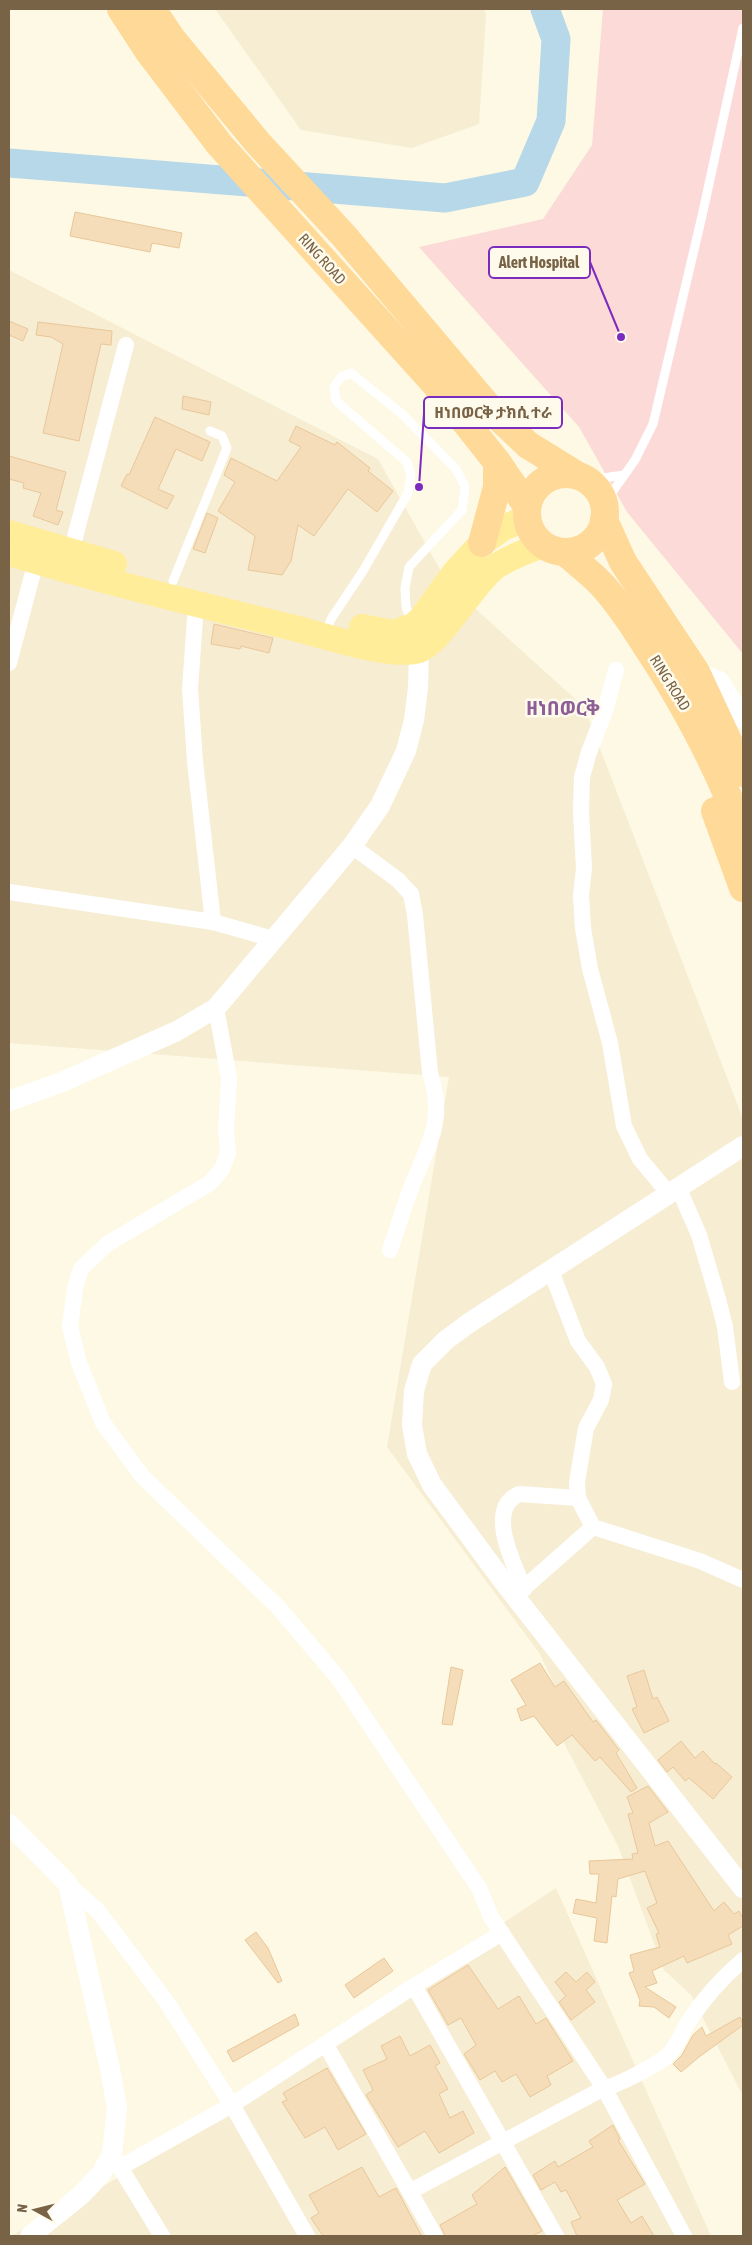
<svg xmlns="http://www.w3.org/2000/svg" width="752" height="2245" font-family="'Asap Condensed','Noto Sans Ethiopic',sans-serif">
  <style>
    .residential { fill: #f6edd2 }
    .medical { fill: #fcdad7 }
    .lines { fill: none; stroke-linecap: round; stroke-linejoin: round }
    .river { stroke: #b7d8e9; stroke-width: 29 }
    .building { fill: #f5ddba; stroke: #e9c799 }
    .service { stroke: #fff; stroke-width: 9 }
    .minor { stroke: #fff; stroke-width: 16 }
    .tertiary { stroke: #fff; stroke-width: 20 }
    .primary { stroke: #ffed9a; stroke-width: 26 }
    .trunk { stroke: #fed998; stroke-width: 28 }
    .labels { text-anchor: middle; stroke-width: 5; stroke-linejoin: round; paint-order: stroke }
    .street-label { font-size: 15px; fill: #796347; stroke: #fffbec }
    .district-label { font-size: 20px; font-weight: bold; fill: #8e5e96; stroke: #fffbec }
    .leader { fill: none; stroke: #7b2cbf; stroke-width: 2 }
    .callout-dot { fill: #7b2cbf; stroke: #fffbec; stroke-width: 2 }
    .callout { fill: #fffbec; stroke: #7b2cbf; stroke-width: 2 }
    .callout-label { font-size: 16px; text-anchor: middle; font-weight: bold; fill: #796347 }
  </style>
  <rect width="100%" height="100%" fill="#fef9e4"/>
  <!-- residential -->
  <g class="residential">
    <polygon points="215,9 484,9 486,15 479,124 412,148 301,130"/>
    <polygon points="9,270 378,459 448,584 584,707 743,1119 743,2096 691,1995 664,1970 618,1846 552,1720 559,1695 540,1654 387,1447 449,1077 9,1043"/>
    <polygon points="556,1888 711,2236 11,2236 121,2176"/>
  </g>
  <!-- medical -->
  <polygon class="medical" points="603,9 743,9 743,654 627,512 579,427 419,247 543,219 592,145"/>
  <g class="lines">
    <!-- river -->
    <polyline class="river" points="9,163 445,198 525,182 551,121 556,39 545,9"/>
  </g>
  <!-- building -->
  <g class="building">
    <polygon points="75,212 182,233 179,248 152,243 150,252 70,236"/>
    <polygon points="9,321 28,329 23,341 9,335"/>
    <polygon points="38,322 112,331 111,345 101,344 79,441 43,433 63,344 51,337 36,335"/>
    <polygon points="183,396 211,402 209,415 182,409"/>
    <polygon points="155,417 210,442 202,461 176,449 158,489 174,496 167,509 121,486 127,474 129,475"/>
    <polygon points="296,426 335,445 337,442 370,468 368,471 393,491 377,512 348,489 314,536 298,525 291,561 282,575 248,570 255,536 218,511 235,482 224,475 231,458 277,481 301,447 289,441"/>
    <polygon points="9,456 66,472 56,510 63,512 58,525 33,516 41,493 23,488 24,483 9,479"/>
    <polygon points="207,513 218,518 205,553 193,549"/>
    <polygon points="214,624 273,638 269,653 241,646 240,649 211,644"/>
    <polygon points="540,1663 555,1687 564,1681 593,1722 596,1720 619,1750 616,1753 637,1788 631,1792 600,1757 595,1761 572,1735 557,1746 534,1716 521,1721 517,1709 526,1705 511,1680"/>
    <polygon points="451,1667 463,1670 452,1725 442,1724"/>
    <polygon points="644,1670 653,1699 657,1697 669,1721 644,1733 632,1709 637,1707 627,1676"/>
    <polygon points="681,1741 695,1758 703,1751 715,1764 716,1763 732,1777 713,1799 689,1778 685,1781 673,1767 667,1772 658,1760"/>
    <polygon points="648,1786 668,1812 649,1823 655,1846 668,1841 714,1911 724,1902 734,1914 739,1911 743,1919 743,1926 728,1935 732,1944 687,1963 684,1956 652,1971 657,1983 645,1987 676,2007 669,2018 654,2007 639,2006 640,2000 629,1973 634,1971 630,1955 660,1947 656,1934 659,1933 647,1908 657,1903 645,1871 618,1879 616,1897 612,1896 607,1943 594,1941 597,1918 573,1913 576,1899 596,1903 599,1874 590,1874 589,1861 633,1859 632,1854 638,1853 628,1814 633,1813 627,1797"/>
    <polygon points="256,1932 268,1948 282,1981 278,1983 245,1940"/>
    <polygon points="384,1958 393,1971 354,1998 345,1985"/>
    <polygon points="468,1965 498,2009 519,1996 536,2024 546,2018 573,2061 547,2076 551,2085 530,2097 516,2074 502,2082 495,2071 480,2080 464,2054 476,2045 461,2018 448,2025 428,1990"/>
    <polygon points="566,1972 576,1982 587,1972 595,1982 586,1990 595,2002 571,2020 559,2002 566,1996 555,1982"/>
    <polygon points="295,2014 299,2025 233,2062 227,2051"/>
    <polygon points="740,2017 743,2025 699,2057 681,2072 673,2064 682,2055 693,2035 702,2027 706,2036"/>
    <polygon points="400,2036 410,2056 430,2045 440,2063 435,2066 448,2089 439,2094 450,2118 463,2111 474,2133 439,2153 425,2131 398,2147 366,2095 373,2090 363,2070 387,2059 381,2046"/>
    <polygon points="327,2068 366,2134 338,2150 325,2127 305,2138 282,2102 287,2100 283,2093"/>
    <polygon points="613,2125 620,2139 618,2140 645,2184 617,2200 631,2223 642,2216 654,2236 577,2236 571,2222 581,2218 566,2190 561,2192 555,2182 541,2190 533,2175 555,2161 558,2167 593,2147 589,2141"/>
    <polygon points="362,2167 379,2197 396,2188 421,2235 424,2236 323,2236 311,2218 319,2213 309,2195"/>
    <polygon points="505,2167 542,2231 532,2236 445,2236 440,2225 477,2204 472,2195"/>
  </g>
  <g class="lines">
    <!-- service -->
    <g class="service">
      <polyline points="588,480 624,475"/>
      <polyline points="604,504 635,460 653,424 702,216 743,28"/>
      <polyline points="173,581 227,448 222,436 210,431"/>
      <polyline points="325,635 331,619 363,571 408,493 411,476 407,462 336,401 334,387 341,377 351,373 402,414 456,469 465,487 462,510 409,567 405,588 406,607 412,624"/>
    </g>
    <!-- minor -->
    <g class="minor">
      <polyline points="71,552 126,345"/>
      <polyline points="196,604 190,689 195,761 213,922"/>
      <polyline points="9,663 36,561"/>
      <polyline points="616,670 605,711 589,752 582,777 581,812 584,868 581,896 583,928 590,969 610,1043 624,1126 640,1159 670,1195"/>
      <path d="M352,846L398,880L411,894L415,915L430,1073C446,1122 428,1144 411,1188C403,1209 397,1230 390,1250"/>
      <polyline points="9,892 213,922 273,939"/>
      <polyline points="216,1008 229,1078 226,1130 228,1153 222,1169 210,1183 107,1244 81,1269 75,1288 70,1327 79,1363 103,1423 143,1477 278,1607 339,1679 479,1888 491,1917 604,2088 684,2236"/>
      <polyline points="679,1189 699,1235 718,1299 725,1327 732,1382"/>
      <polyline points="551,1271 578,1341 597,1367 604,1384 601,1400 586,1428 577,1482 578,1498 593,1527 700,1561 743,1580"/>
      <path d="M524,1589C514,1564 485,1509 519,1494L578,1498"/>
      <polyline points="516,1595 593,1527"/>
      <polyline points="68,1884 98,1911 166,2001 232,2105 307,2236"/>
      <polyline points="414,1986 556,2236"/>
      <polyline points="326,2045 435,2236"/>
      <polyline points="115,2159 162,2236"/>
      <polyline points="121,2167 232,2105 414,1986 502,1933"/>
      <path d="M411,2191L604,2088C617,2086 656,2065 666,2057C677,2048 682,2032 689,2021C704,1998 723,1977 743,1960"/>
    </g>
    <!-- tertiary -->
    <g class="tertiary">
      <polyline points="696,672 719,681 743,719"/>
      <polyline points="9,1101 62,1082 177,1031 216,1008 352,846 380,806 406,751 414,720 418,688 419,650 415,636"/>
      <polyline points="743,1146 469,1323 446,1340 422,1364 414,1391 412,1425 417,1454 432,1485 503,1581 743,1888"/>
      <polyline points="9,1824 68,1884 110,2069 117,2108 112,2154 101,2174 80,2196 30,2236"/>
    </g>
    <!-- primary -->
    <g class="primary">
      <polyline points="9,533 114,564"/>
      <path d="M9,553C102,581 196,604 290,627C320,634 391,659 419,650C440,643 473,584 495,567C510,557 526,551 543,545"/>
      <polyline points="362,627 394,633 413,626 422,618 455,572 482,543 503,528 527,518"/>
    </g>
    <!-- trunk -->
    <g class="trunk">
      <polyline points="121,9 149,52 219,144 436,385 497,462 527,506"/>
      <polyline points="152,9 172,39 258,143 344,236 492,411 528,445 575,474"/>
      <circle cx="566" cy="513" r="39"/>
      <polyline points="604,520 623,562 696,672 743,773"/>
      <polyline points="482,543 497,487 497,462"/>
      <path d="M565,552C577,563 591,573 602,585C619,603 632,624 645,644C685,704 718,767 743,834"/>
      <polyline points="715,811 743,888"/>
    </g>
  </g>
  <g class="labels">
    <!-- street labels -->
    <g class="street-label">
      <text transform="translate(322 259) rotate(48)" y="5">RING ROAD</text>
      <text transform="translate(670 683) rotate(58)" y="5">RING ROAD</text>
    </g>
    <!-- district labels -->
    <g class="district-label">
      <text x="563" y="715">ዘነበወርቅ</text>
    </g>
  </g>
  <!-- callouts -->
  <path class="leader" d="M621 337L590 262M419 487L424 413"/>
  <g class="callout-dot">
    <circle cx="621" cy="337" r="5"/>
    <circle cx="419" cy="487" r="5"/>
  </g>
  <g class="callout">
    <rect x="489" y="247" width="101" height="31" rx="5"/>
    <rect x="424" y="397" width="138" height="31" rx="5"/>
  </g>
  <g class="callout-label">
    <text x="539" y="268">Alert Hospital</text>
    <text x="493" y="418">ዘነበወርቅ ታክሲ ተራ</text>
  </g>
  <!-- border -->
  <rect width="752" height="2245" fill="none" stroke="#796347" stroke-width="20"/>
  <!-- north arrow -->
  <g transform="translate(35 2210) rotate(277)" stroke="#fffbec" stroke-width="4" paint-order="stroke">
  <path d="M0-4L9 19L0 12L-9 19Z" fill="#796347"/>
  <text y="-8" font-size="14" font-weight="bold" text-anchor="middle" fill="#796347">N</text>
  </g>
</svg>
